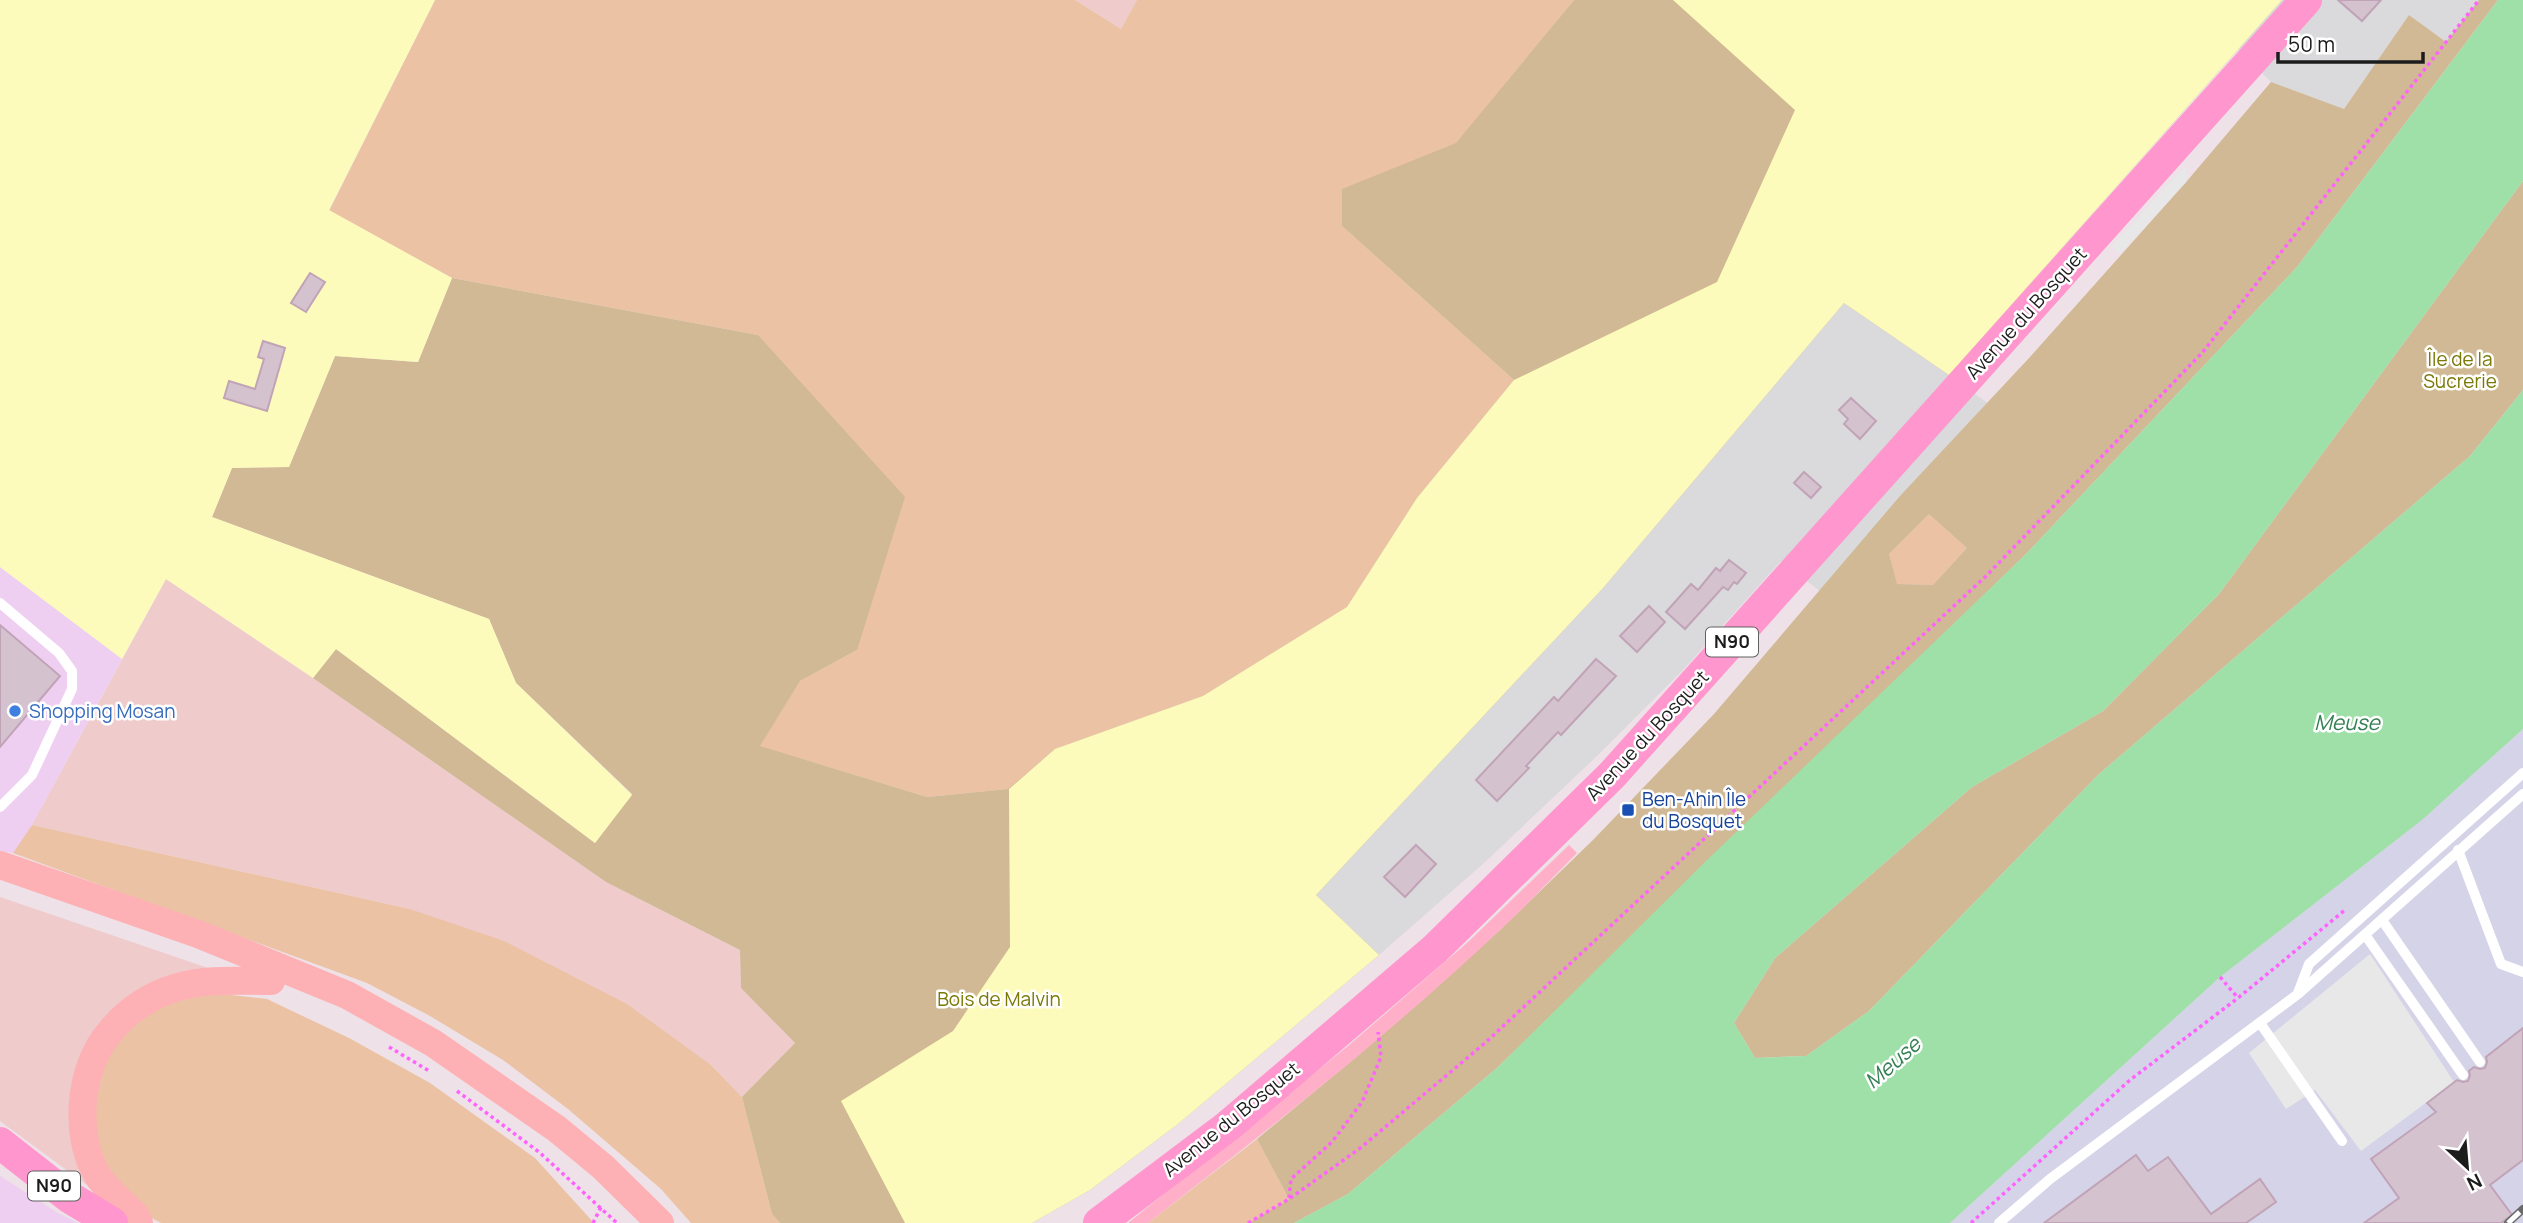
<svg xmlns="http://www.w3.org/2000/svg" width="2523" height="1223" font-family="Manrope,sans-serif">
  <style>
    .residential { fill: #dad9db }
    .commercial { fill: #efcff1 }
    .industrial { fill: #d5d3e8 }
    .farmland { fill: #efcbcc }
    .grass { fill: #ecc2a4 }
    .forest { fill: #d0b994; fill-rule: evenodd }
    .sand { fill: #ffafc7 }
    .park { fill: #fcfbbb }
    .parking { fill: #e8e8e8 }
    .water { fill: #9fdfa8 }
    .building { fill: #d5c2cf; stroke: #c1a3b7; stroke-width: 2 }
    .lines { fill: none; stroke-linecap: round; stroke-linejoin: round }
    .path { stroke: #ff62fe; stroke-width: 3.5; stroke-dasharray: 3.5 3.5; stroke-linecap: butt }
    .service { stroke: #fff; stroke-width: 10 }
    .secondary { stroke: #fdb1b5; stroke-width: 28 }
    .primary { stroke: #ff96cd; stroke-width: 32 }
    .rail-casing { stroke: #6a6a6a; stroke-width: 8 }
    .rail { stroke: #fff; stroke-width: 5; stroke-dasharray: 16; stroke-linecap: butt }
    .shop-dot { fill: #3f7fe0; stroke: #fff; stroke-width: 2.5 }
    .transit-dot { fill: #1a4fb4; stroke: #fff; stroke-width: 2.5 }
    .labels { text-anchor: middle; stroke-width: 5; stroke-linejoin: round; paint-order: stroke }
    .shield { fill: #fff; stroke: #606060; stroke-width: 2 }
    .shield-label { font-size: 18px; font-weight: bold; fill: #1c1c1c }
    .street-label { font-size: 19px; fill: #1c1c1c; stroke: #fff }
    .park-label { font-size: 19px; fill: #7a7907; stroke: #fff }
    .shop-label { font-size: 19px; fill: #366cbe; stroke: #fff; text-anchor: start }
    .transit-label { font-size: 19px; fill: #164399; stroke: #fff; text-anchor: start }
    .water-label { font-size: 21px; font-style: italic; fill: #358054; stroke: #fff }
  </style>
  <rect width="100%" height="100%" fill="#eee1e7"/>
  <!-- residential -->
  <g class="residential">
    <polygon points="2282,0 2479,0 2446,42 2409,15 2344,109 2271,82 2238,49"/>
    <polygon points="1844,302 1949,375 2075,467 1890,645 1781,561 1682,671 1598,755 1484,863 1379,955 1315,895 1603,588"/>
  </g>
  <!-- commercial -->
  <g class="commercial">
    <polygon points="0,567 122,659 32,825 13,853 0,851"/>
    <polygon points="0,1176 58,1213 78,1223 0,1223"/>
  </g>
  <!-- industrial -->
  <polygon class="industrial" points="2523,729 2523,1223 1950,1223 2220,977 2422,820"/>
  <!-- farmland -->
  <g class="farmland">
    <polygon points="1075,0 1137,0 1121,29"/>
    <polygon points="166,579 313,678 606,882 740,950 741,988 795,1043 742,1097 711,1065 410,909 32,825"/>
    <polygon points="0,897 211,969 91,1188 0,1121"/>
  </g>
  <!-- grass -->
  <g class="grass">
    <polygon points="435,0 1075,0 1121,29 1137,0 1574,0 1456,144 1342,190 1342,226 1514,380 1417,498 1347,607 1203,696 1055,749 1009,789 927,797 759,746 800,681 857,650 758,335 452,278 329,211"/>
    <polygon points="1929,514 1967,548 1933,585 1896,584 1889,554"/>
    <polygon points="32,825 410,909 504,941 627,1004 711,1065 742,1097 772,1214 780,1223 691,1223 661,1189 568,1109 503,1060 430,1016 367,983 13,853"/>
    <polygon points="213,993 267,999 349,1038 430,1083 535,1158 594,1223 161,1223 135,1209 106,1178 90,1133 94,1091 110,1048 137,1020 171,999"/>
    <polygon points="1257,1139 1289,1199 1248,1223 1148,1223"/>
  </g>
  <!-- forest -->
  <g class="forest">
    <polygon points="1574,0 2282,0 1949,375 1844,303 1603,588 1316,895 1379,955 1178,1124 1090,1190 1032,1223 780,1223 772,1214 742,1097 795,1043 741,988 740,950 606,882 313,678 336,649 595,843 632,794 516,683 489,619 212,517 232,468 289,467 335,356 418,362 452,278 758,335 905,497 857,650 800,681 760,746 927,797 1008,789 1055,749 1203,696 1347,607 1417,498 1514,380 1342,226 1342,189 1456,143"/>
    <path d="M2479,0H2498L2297,267L2026,554L1498,1067L1348,1194L1294,1223H1248L1289,1199L1257,1139L1360,1054L1499,931L1593,840L1714,714L1900,496L2030,357L2187,181L2271,82L2344,109L2409,15L2446,42ZM1929,514L1967,548L1933,585L1897,584L1889,554Z"/>
    <polygon points="2523,181 2523,390 2470,456 2098,775 1869,1011 1806,1056 1755,1058 1734,1023 1775,958 1972,787 2103,711 2219,594"/>
  </g>
  <!-- sand -->
  <path class="sand" d="M1569,845L1577,853C1551,879 1526,906 1499,931C1388,1036 1268,1130 1148,1223H1128L1348,1046L1468,942Z"/>
  <!-- park -->
  <g class="park">
    <polygon points="0,0 435,0 329,210 452,278 418,362 335,356 289,467 232,468 212,517 489,619 516,683 632,795 595,843 336,649 313,678 166,579 122,659 0,567"/>
    <polygon points="1673,0 2282,0 1949,375 1844,303 1603,588 1316,895 1379,955 1178,1124 1090,1190 1032,1223 905,1223 841,1101 953,1031 1010,947 1009,789 1055,749 1203,696 1347,607 1417,498 1514,380 1717,282 1795,110"/>
  </g>
  <!-- parking -->
  <g class="parking">
    <polygon points="2186,165 2187,181 2121,253 2111,247"/>
    <polygon points="2370,954 2454,1082 2361,1151 2315,1090 2286,1109 2249,1053"/>
  </g>
  <!-- water -->
  <polygon class="water" points="2498,0 2523,0 2523,181 2219,594 2103,711 1972,787 1775,958 1734,1023 1755,1058 1806,1056 1869,1011 2098,775 2470,456 2523,390 2523,729 2422,820 2220,977 1950,1223 1294,1223 1348,1194 1498,1067 1707,860 2026,554 2297,267"/>
  <!-- building -->
  <g class="building">
    <polygon points="2338,0 2381,0 2362,21"/>
    <polygon points="310,273 325,282 306,312 291,303"/>
    <polygon points="263,341 285,348 267,411 224,398 229,381 255,389 264,359 258,357"/>
    <polygon points="1851,398 1876,421 1860,439 1844,424 1848,419 1839,410"/>
    <polygon points="1804,472 1821,487 1811,498 1794,483"/>
    <polygon points="1729,560 1746,573 1737,584 1734,582 1728,590 1723,587 1685,629 1666,612 1691,584 1698,590 1716,568 1720,571"/>
    <polygon points="1649,606 1665,622 1637,652 1620,636"/>
    <polygon points="0,625 60,676 0,747"/>
    <polygon points="1596,659 1616,676 1561,735 1558,732 1526,766 1529,768 1497,801 1476,780 1554,697 1558,701"/>
    <polygon points="1416,845 1436,864 1405,897 1384,877"/>
    <polygon points="2523,1028 2523,1160 2490,1185 2512,1215 2501,1223 2364,1223 2399,1198 2371,1159 2436,1112 2427,1103 2457,1080 2463,1082 2468,1081 2470,1075 2469,1071 2474,1067 2480,1069 2485,1068 2487,1062 2486,1057"/>
    <polygon points="2136,1155 2148,1171 2168,1157 2211,1214 2260,1179 2276,1202 2246,1223 2044,1223"/>
  </g>
  <g class="lines">
    <!-- path -->
    <g class="path">
      <polyline points="2220,977 2238,998"/>
      <polyline points="389,1047 431,1072"/>
      <polyline points="457,1091 539,1152 617,1223"/>
      <polyline points="1289,1198 1291,1179 1332,1142 1362,1102 1381,1057 1378,1032"/>
      <polyline points="593,1223 601,1207"/>
      <polyline points="1248,1223 1289,1199 1359,1149 1485,1043 1985,577 2202,353 2479,0"/>
      <polyline points="1971,1223 2130,1080 2238,998 2345,910"/>
    </g>
    <!-- service -->
    <g class="service">
      <polyline points="0,603 59,653 72,671 72,689 32,775 0,807"/>
      <polyline points="2458,850 2501,964 2523,972"/>
      <polyline points="2382,920 2480,1062"/>
      <polyline points="2366,936 2463,1075"/>
      <polyline points="2298,993 2309,964 2523,773"/>
      <polyline points="2260,1023 2342,1141"/>
      <polyline points="1999,1223 2050,1179 2298,994 2523,794"/>
    </g>
    <!-- secondary -->
    <g class="secondary">
      <polyline points="0,865 198,934 347,995 433,1043 557,1129 603,1167 660,1223"/>
      <path d="M139,1223L135,1215C123,1203 107,1190 98,1176C73,1137 79,1068 109,1033C126,1012 149,996 175,988C206,978 238,981 271,981"/>
    </g>
    <!-- primary -->
    <g class="primary">
      <polyline points="0,1143 69,1197 112,1223"/>
      <polyline points="1099,1223 1228,1126 1435,949 1612,775 2306,0"/>
    </g>
    <!-- rail casing -->
    <g class="rail-casing">
      <polyline id="rail" points="2508,1223 2523,1209"/>
    </g>
    <!-- rail -->
    <use href="#rail" class="rail"/>
  </g>
  <!-- markers -->
  <circle class="shop-dot" cx="15" cy="711" r="7"/>
  <rect class="transit-dot" x="1621" y="803" width="14" height="14" rx="3.5"/>
  <g class="labels">
    <!-- shield labels -->
    <g class="shield">
      <rect x="1706" y="627.5" width="52" height="29" rx="5"/>
      <rect x="28" y="1171.5" width="52" height="29" rx="5"/>
    </g>
    <g class="shield-label">
      <text x="1732" y="648">N90</text>
      <text x="54" y="1192">N90</text>
    </g>
    <!-- street labels -->
    <g class="street-label">
      <text transform="translate(2026 313) rotate(-48)" y="7">Avenue du Bosquet</text>
      <text transform="translate(1647 735) rotate(-47)" y="7">Avenue du Bosquet</text>
      <text transform="translate(1231 1119) rotate(-39)" y="7">Avenue du Bosquet</text>
    </g>
    <!-- park labels -->
    <g class="park-label">
      <text x="2460" y="366">Île de la<tspan x="2460" dy="22">Sucrerie</tspan></text>
      <text x="999" y="1006">Bois de Malvin</text>
    </g>
    <!-- shop labels -->
    <g class="shop-label">
      <text x="29" y="718">Shopping Mosan</text>
    </g>
    <!-- transit labels -->
    <g class="transit-label">
      <text x="1642" y="806">Ben-Ahin Île<tspan x="1642" dy="22">du Bosquet</tspan></text>
    </g>
    <!-- water labels -->
    <g class="water-label">
      <text x="2347" y="730">Meuse</text>
      <text transform="translate(1893 1063) rotate(-41)" y="7">Meuse</text>
    </g>
  </g>
  <!-- north arrow -->
  <g transform="translate(2467 1167) rotate(154)" stroke="#ffffff" stroke-width="5" paint-order="stroke">
  <path d="M0-5L12 26L0 18L-12 26Z" fill="#1c1c1c"/>
  <text y="-10" font-size="19" font-weight="bold" text-anchor="middle" fill="#1c1c1c">N</text>
  </g>
  <!-- scale -->
  <path d="M2278 52v10h145v-10" fill="none" stroke="#1c1c1c" stroke-width="3.5"/>
  <text x="2288" y="52" font-size="21" fill="#1c1c1c" stroke="#ffffff" stroke-width="5" paint-order="stroke">50 m</text>
</svg>
